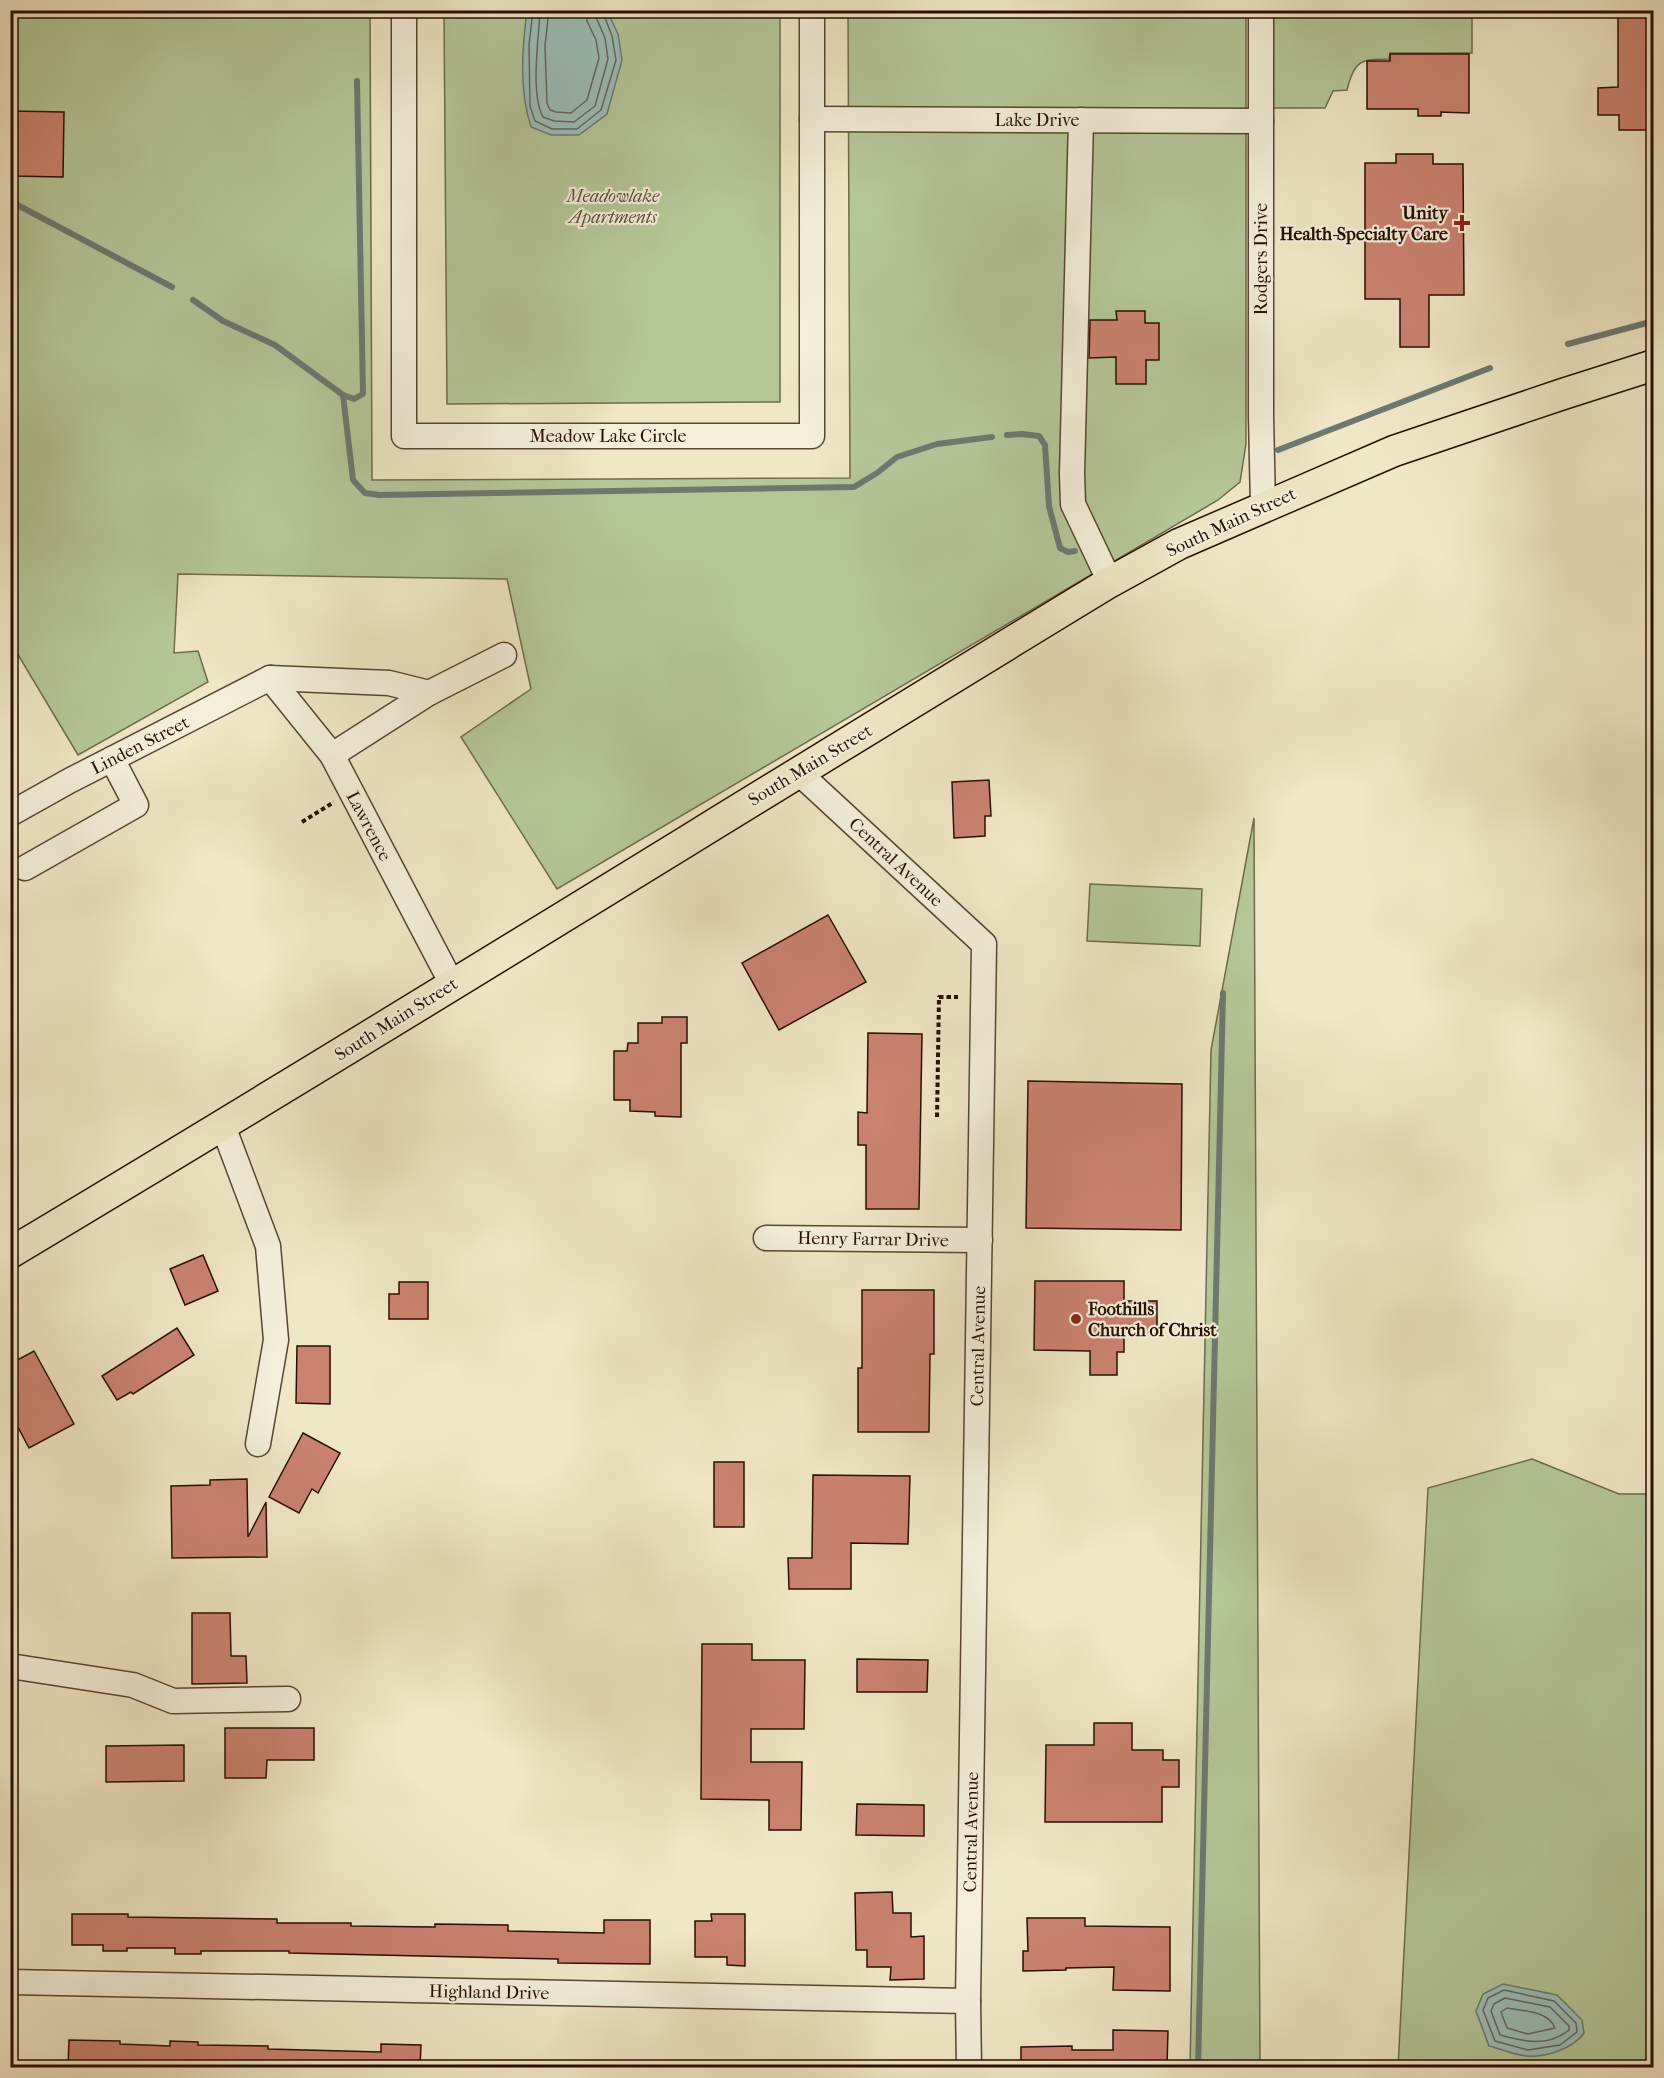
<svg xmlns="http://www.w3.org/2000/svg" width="1664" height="2078" font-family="'IM FELL French Canon',serif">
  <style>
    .green { fill: #b5c799; stroke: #6e6b4d; stroke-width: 1.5 }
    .water { fill: #9bbfba; stroke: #6d7970; stroke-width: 1.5 }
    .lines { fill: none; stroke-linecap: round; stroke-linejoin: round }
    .shore { stroke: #61675e; stroke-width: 1.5 }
    .stream { stroke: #6d7970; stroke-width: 6 }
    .building { fill: #cb8271; stroke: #270f01; stroke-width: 1.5 }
    .minor-casing { stroke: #594532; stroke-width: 27 }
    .major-casing { stroke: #270f01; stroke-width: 33 }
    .path { stroke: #270f01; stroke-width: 4; stroke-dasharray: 4.5 3; stroke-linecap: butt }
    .minor { stroke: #f5efda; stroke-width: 24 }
    .major { stroke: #f0e7c6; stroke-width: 30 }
    .poi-dot { fill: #8f2418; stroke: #f5efda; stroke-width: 2 }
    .labels { text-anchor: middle; stroke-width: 4.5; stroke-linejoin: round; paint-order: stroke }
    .street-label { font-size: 18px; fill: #270f01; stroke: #f5efda }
    .park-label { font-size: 18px; font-style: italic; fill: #594f36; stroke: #f5efda }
    .poi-label { font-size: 18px; font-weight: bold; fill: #270f01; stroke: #f5efda; text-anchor: end }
  </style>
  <rect width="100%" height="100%" fill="#f0e7c6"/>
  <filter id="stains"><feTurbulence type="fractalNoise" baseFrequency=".00333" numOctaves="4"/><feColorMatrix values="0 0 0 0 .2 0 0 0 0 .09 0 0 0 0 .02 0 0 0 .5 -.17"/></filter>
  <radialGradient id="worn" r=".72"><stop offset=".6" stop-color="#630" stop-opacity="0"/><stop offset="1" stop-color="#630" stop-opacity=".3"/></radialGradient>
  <!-- green -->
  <g class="green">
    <polygon points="11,11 370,11 372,480 850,478 848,11 1246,11 1246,444 1240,482 1218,500 557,889 461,737 531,689 507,579 178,574 174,653 198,651 208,682 78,755 11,643"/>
    <polygon points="444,11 780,11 780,402 447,404"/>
    <path d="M1271,11H1472V53H1390L1389,59C1360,59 1354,61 1347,90L1333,91L1325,108H1271Z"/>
    <polygon points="1254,818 1260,2067 1190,2067 1211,1050"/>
    <polygon points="1090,884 1202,889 1200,946 1087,941"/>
    <polygon points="1532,1459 1619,1494 1653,1494 1653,2067 1398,2068 1428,1488"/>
  </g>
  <!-- water -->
  <g class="water">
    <path d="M527,11H607L618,34L622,60L607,114L579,135H551L531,127C519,90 522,49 527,11Z"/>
    <path d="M1503,1984L1557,1995L1582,2020L1584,2033C1573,2049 1544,2058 1526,2056C1514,2055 1501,2049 1489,2046L1476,2011L1483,1994Z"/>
  </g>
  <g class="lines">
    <!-- shore -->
    <g class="shore">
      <polyline points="533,10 529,45 530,106 535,121 552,129 577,129 601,110 616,60 612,36 602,10"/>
      <path d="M540,10C539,38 530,93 543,117L554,121L574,122L595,106L608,59L605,38L596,17L595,10"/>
      <polyline points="549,10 545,46 547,103 550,110 556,112 571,113 587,100 599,58 596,40 587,21 586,10"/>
      <polygon points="1504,1990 1554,2001 1576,2023 1577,2032 1560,2045 1528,2050 1495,2041 1483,2010 1488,1998"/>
      <path d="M1505,1998L1550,2007L1569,2026V2030C1548,2047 1525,2042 1500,2035L1491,2011L1494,2004Z"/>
      <path d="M1507,2008C1523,2011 1549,2011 1555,2028L1528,2034L1507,2028L1501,2012Z"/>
    </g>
    <!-- stream -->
    <g class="stream">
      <polyline points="10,201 172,287"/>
      <polyline points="193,300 223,321 275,345 343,395 354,399 363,394 357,81"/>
      <polyline points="1568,344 1654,321"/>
      <polyline points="343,395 353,480 365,493 379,495 854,487 877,473 897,457 937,444 992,437"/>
      <polyline points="1007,435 1022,434 1039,436 1045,445 1049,506 1060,548 1068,552 1075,551"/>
      <polyline points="1278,450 1490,368"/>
      <polyline points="1198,2068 1223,993"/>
    </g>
  </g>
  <!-- building -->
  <g class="building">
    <polygon points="1618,10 1653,10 1653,130 1619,130 1619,115 1598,115 1598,88 1618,87"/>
    <polygon points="1390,54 1469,54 1469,113 1441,112 1441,116 1418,116 1418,109 1367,109 1367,61 1390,61"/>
    <polygon points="10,111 64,112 63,177 13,176"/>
    <polygon points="1396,154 1433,154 1433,164 1463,164 1464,295 1429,295 1429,347 1400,347 1400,299 1365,299 1365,163 1396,163"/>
    <polygon points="1116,311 1145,311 1145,323 1159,323 1159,360 1146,360 1146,384 1116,384 1116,357 1089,358 1090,320 1117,320"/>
    <polygon points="989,780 991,816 985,816 985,836 954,838 952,782"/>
    <polygon points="828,915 866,982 779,1030 742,963"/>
    <polygon points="662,1017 687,1017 687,1043 681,1043 681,1117 655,1116 655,1112 630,1111 630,1100 614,1100 614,1051 627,1051 628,1043 638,1043 638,1023 662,1023"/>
    <polygon points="868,1033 922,1034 919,1209 866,1209 866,1145 858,1145 858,1112 867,1113"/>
    <polygon points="1028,1081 1182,1084 1181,1230 1026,1228"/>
    <polygon points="203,1255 218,1291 185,1305 170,1269"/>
    <polygon points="1035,1281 1124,1281 1124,1301 1157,1301 1157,1335 1124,1335 1124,1352 1117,1352 1117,1375 1090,1375 1090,1351 1034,1350"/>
    <polygon points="399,1282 428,1282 428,1319 389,1319 389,1294 399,1294"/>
    <polygon points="862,1290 934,1290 934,1354 930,1354 929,1432 858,1432 858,1368 862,1368"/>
    <polygon points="177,1328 194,1355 133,1394 131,1392 117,1400 102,1376"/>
    <polygon points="297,1346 330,1346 330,1404 296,1403"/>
    <polygon points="34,1351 74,1424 29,1448 10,1412 10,1364"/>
    <polygon points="303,1433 340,1453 318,1493 312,1489 299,1513 269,1497"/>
    <rect x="714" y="1462" width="30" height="65"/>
    <polygon points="813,1475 910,1476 908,1544 851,1543 851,1589 789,1589 788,1558 812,1558"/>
    <polygon points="247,1479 248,1537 266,1502 267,1557 172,1558 171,1486 210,1485 210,1480"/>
    <polygon points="192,1613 230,1613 231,1656 246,1656 247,1683 192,1684"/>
    <polygon points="702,1644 752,1644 752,1660 805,1660 804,1729 751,1729 751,1762 802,1762 801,1830 769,1830 769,1800 701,1799"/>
    <polygon points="857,1659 928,1660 927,1692 857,1692"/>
    <polygon points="1094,1723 1132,1723 1132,1750 1163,1750 1163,1760 1179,1760 1179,1787 1162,1787 1162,1822 1045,1822 1046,1745 1094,1745"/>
    <polygon points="225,1728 314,1728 314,1760 267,1760 266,1778 225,1778"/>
    <polygon points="184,1745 184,1781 106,1782 106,1746"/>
    <polygon points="857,1804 924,1805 924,1836 856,1835"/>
    <polygon points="892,1892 893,1913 911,1913 911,1937 924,1936 924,1979 890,1980 891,1967 867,1967 867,1950 856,1950 855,1893"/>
    <polygon points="72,1914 128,1914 128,1917 277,1919 277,1923 351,1923 351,1926 435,1927 435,1924 508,1925 508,1931 604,1933 604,1920 650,1920 650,1964 558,1963 558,1959 289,1953 289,1951 201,1951 201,1954 175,1954 175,1948 127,1948 127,1951 103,1951 103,1945 72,1945"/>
    <polygon points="711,1914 745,1914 745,1966 727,1965 727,1957 695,1957 695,1921 712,1921"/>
    <polygon points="1027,1918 1085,1918 1085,1926 1170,1927 1170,1991 1113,1990 1114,1967 1066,1968 1066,1970 1023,1971 1023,1951 1028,1951"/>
    <polygon points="1113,2030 1168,2031 1167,2067 1021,2067 1021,2047 1072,2046 1072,2050 1113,2050"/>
    <polygon points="69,2040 120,2041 120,2044 170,2046 170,2041 198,2042 198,2045 268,2046 268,2049 381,2052 381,2044 421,2045 420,2067 68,2067"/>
  </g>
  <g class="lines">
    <!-- minor casing -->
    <g class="minor-casing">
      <g id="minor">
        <polyline points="404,10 404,436 812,436 812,10"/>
        <polyline points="1261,10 1261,415 1263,507"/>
        <polyline points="812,119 1261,121"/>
        <polyline points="1081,120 1072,474 1073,504 1110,582"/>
        <polyline points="270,678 332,755 452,984"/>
        <polyline points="332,755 429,693 504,655"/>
        <polyline points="798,772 984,944 968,2001 969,2068"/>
        <polyline points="10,814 69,781 270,678 389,683 429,693"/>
        <polyline points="25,868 136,805 112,759"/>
        <polyline points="223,1126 268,1246 276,1340 258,1444"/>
        <polyline points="766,1238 980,1240"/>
        <polyline points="10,1666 133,1685 173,1701 288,1699"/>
        <polyline points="10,1982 968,2001"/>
      </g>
    </g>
    <!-- major casing -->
    <g class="major-casing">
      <path id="major" d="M10,1253C379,1033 743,805 1110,582L1179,544L1394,451L1563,394L1654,365"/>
    </g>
    <!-- path -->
    <g class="path">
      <polyline points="302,822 334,802"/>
      <polyline points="937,1117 939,997 958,997"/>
    </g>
    <!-- minor -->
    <use href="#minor" class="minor"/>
    <!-- major -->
    <use href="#major" class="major"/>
  </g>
  <!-- markers -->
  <g class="poi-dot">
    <path d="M1459 214h6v6h6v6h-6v6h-6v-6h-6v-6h6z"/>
    <circle cx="1076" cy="1319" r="6"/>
  </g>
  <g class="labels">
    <!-- street labels -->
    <g class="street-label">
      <text x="1037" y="126">Lake Drive</text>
      <text transform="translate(1261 259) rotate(-90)" y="6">Rodgers Drive</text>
      <text x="608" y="442">Meadow Lake Circle</text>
      <text transform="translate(1231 522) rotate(-25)" y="6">South Main Street</text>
      <text transform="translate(140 745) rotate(-27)" y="6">Linden Street</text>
      <text transform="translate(810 765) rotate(-31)" y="6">South Main Street</text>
      <text transform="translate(369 826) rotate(62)" y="6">Lawrence</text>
      <text transform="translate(896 862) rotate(43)" y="6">Central Avenue</text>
      <text transform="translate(396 1019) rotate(-32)" y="6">South Main Street</text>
      <text transform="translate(873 1239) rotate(1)" y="6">Henry Farrar Drive</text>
      <text transform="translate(978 1346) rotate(-89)" y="6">Central Avenue</text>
      <text transform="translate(971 1832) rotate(-89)" y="6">Central Avenue</text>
      <text transform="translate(489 1992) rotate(1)" y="6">Highland Drive</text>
    </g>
    <!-- park labels -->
    <g class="park-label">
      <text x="613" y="202">Meadowlake<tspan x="613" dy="21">Apartments</tspan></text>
    </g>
    <!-- poi labels -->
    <g class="poi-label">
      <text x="1448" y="219">Unity<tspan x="1448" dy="21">Health-Specialty Care</tspan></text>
      <text x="1088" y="1315" text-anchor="start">Foothills<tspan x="1088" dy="21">Church of Christ</tspan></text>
    </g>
  </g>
  <!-- margin -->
  <rect width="1664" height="2078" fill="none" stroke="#f0e7c6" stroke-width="36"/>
  <rect x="12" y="12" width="1640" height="2054" fill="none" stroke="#270f01" stroke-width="3"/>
  <rect x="18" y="18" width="1628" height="2042" fill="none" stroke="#270f01" stroke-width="1.5"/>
  <rect width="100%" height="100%" filter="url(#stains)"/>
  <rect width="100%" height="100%" fill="url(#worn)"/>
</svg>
